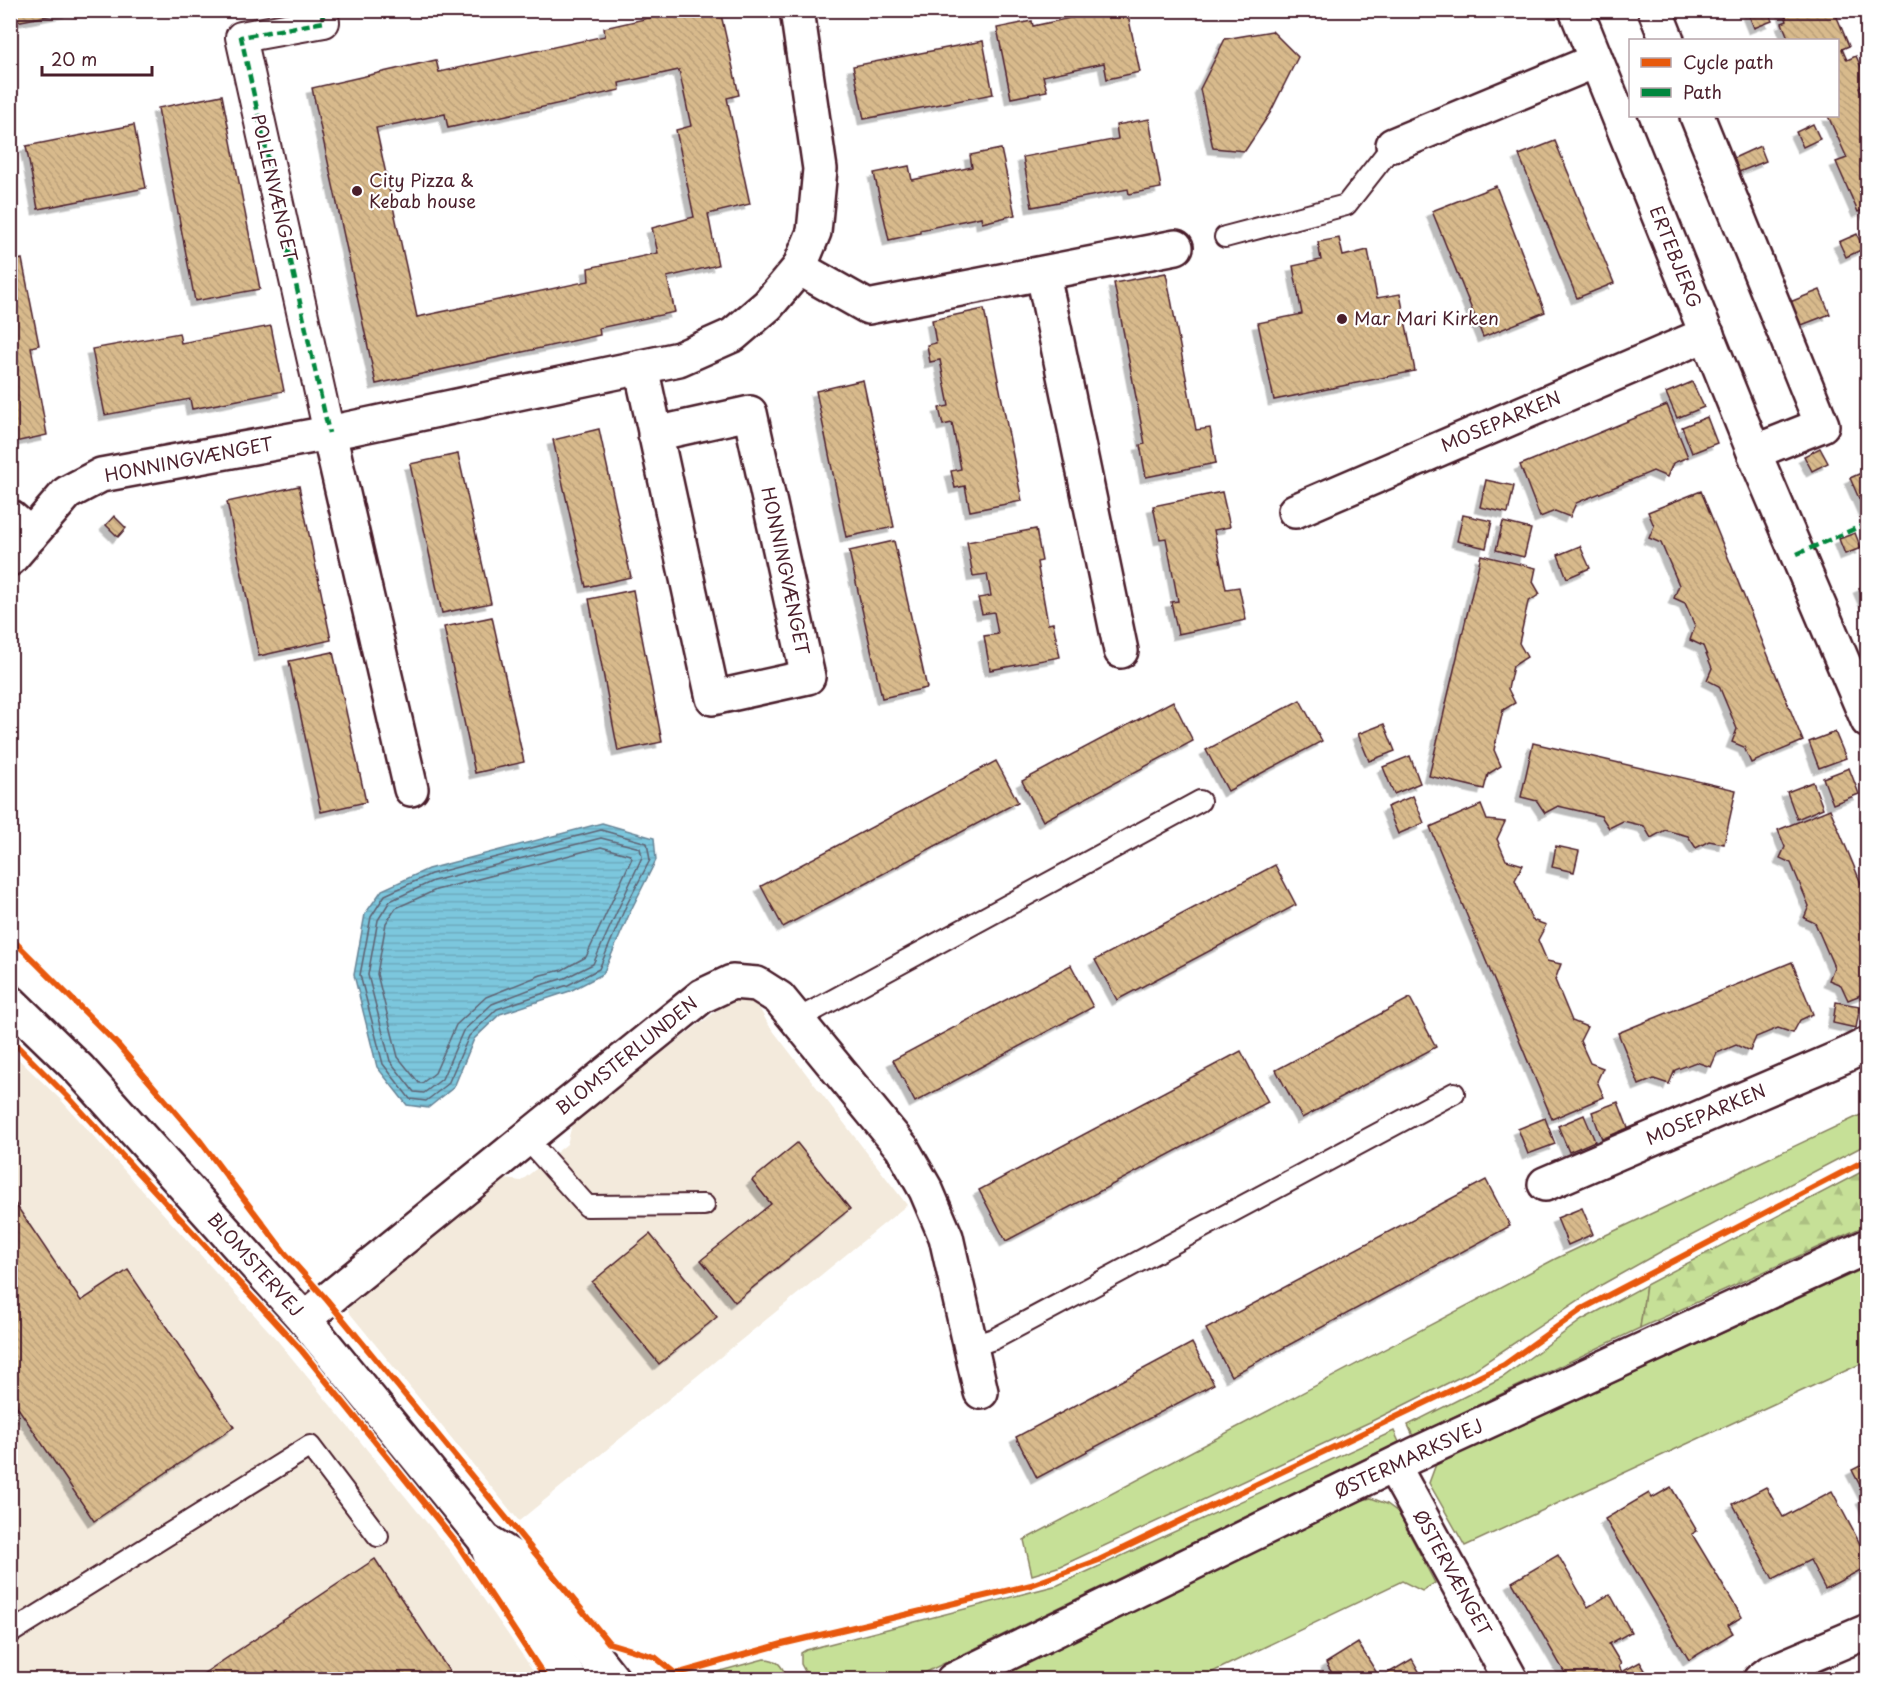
<svg xmlns="http://www.w3.org/2000/svg" width="1878" height="1690" font-family="'Playpen Sans',sans-serif">
  <style>
    .built { fill: #f3eadc }
    .green { fill: #c6e097; stroke: #888061; stroke-width: 1.5 }
    .forest { fill: url(#forest-firs); stroke: #888061; stroke-width: 1.5 }
    .water { fill: url(#water-rules); stroke: #688496; stroke-width: 1.5 }
    .lines { fill: none; stroke-linecap: round; stroke-linejoin: round }
    .shore { stroke: #5e6272; stroke-width: 1.5 }
    .building { fill: url(#building-back-hatch); stroke: #4a1f2b; stroke-width: 1.5; fill-rule: evenodd; filter: url(#shadow) }
    .service-casing { stroke: #4a1f2b; stroke-width: 24 }
    .pedestrian-casing { stroke: #4a1f2b; stroke-width: 34 }
    .minor-casing { stroke: #4a1f2b; stroke-width: 38 }
    .tertiary-casing { stroke: #4a1f2b; stroke-width: 38 }
    .service { stroke: #fff; stroke-width: 20 }
    .pedestrian { stroke: #fff; stroke-width: 30 }
    .minor { stroke: #fff; stroke-width: 33 }
    .tertiary { stroke: #fff; stroke-width: 33 }
    .quiet { stroke: #00873e; stroke-width: 4.5; stroke-dasharray: 9 4.5; stroke-linecap: butt }
    .cycleway-casing { stroke: #fff; stroke-width: 10 }
    .cycleway { stroke: #e8590c; stroke-width: 6 }
    .poi-dot { fill: #4a1f2b; stroke: #fff; stroke-width: 2 }
    .labels { text-anchor: middle; stroke-width: 4.5; stroke-linejoin: round; paint-order: stroke }
    .poi-label { font-size: 18px; fill: #4a1f2b; stroke: #fff; text-anchor: start }
    .street-label { font-size: 18px; fill: #4a1f2b; stroke: #fff }
  </style>
  <defs>
    <pattern id="forest-firs" width="22" height="20" patternUnits="userSpaceOnUse" patternTransform="scale(1.5)"><rect width="22" height="20" fill="#c6e097"/><path d="M5 1l3.5 6h-7zM16 11l3.5 6h-7z" fill="#acc082"/></pattern>
    <pattern id="water-rules" width="6" height="5" patternUnits="userSpaceOnUse" patternTransform="scale(1.5)"><rect width="6" height="5" fill="#7cc7dd"/><path d="M0 2.5h6" fill="none" stroke="#6daabe"/></pattern>
    <pattern id="building-back-hatch" width="6" height="6" patternUnits="userSpaceOnUse" patternTransform="scale(1.5)"><rect width="6" height="6" fill="#d8ba8c"/><path d="M-1 5l2 2M0 0l6 6M5-1l2 2" fill="none" stroke="#bb9f79"/></pattern>
    <filter id="shadow"><feDropShadow dx="-5.5" dy="5.5" stdDeviation="0" flood-color="#0004"/></filter>
  </defs>
  <rect width="100%" height="100%" fill="#fff"/>
  <filter id="ink" filterUnits="userSpaceOnUse"><feTurbulence type="fractalNoise" baseFrequency=".0167" numOctaves="2"/><feDisplacementMap in="SourceGraphic" scale="12" xChannelSelector="R" yChannelSelector="G"/><feConvolveMatrix kernelMatrix="1 2 1 2 8 2 1 2 1" color-interpolation-filters="sRGB"/></filter>
  <g filter="url(#ink)">
    <!-- built -->
    <g class="built">
      <polygon points="732,999 756,1002 768,1024 907,1205 519,1521 348,1311 354,1297 505,1179 521,1181 567,1144 573,1121"/>
      <polygon points="10,1051 60,1099 277,1340 450,1551 539,1679 11,1679"/>
    </g>
    <!-- green -->
    <g class="green">
      <polygon points="1867,1112 1867,1144 1662,1251 1603,1284 1472,1371 1370,1422 1061,1566 1032,1575 1024,1540 1555,1259"/>
      <polygon points="1867,1267 1867,1361 1465,1546 1429,1483 1436,1464"/>
      <polygon points="1646,1285 1640,1328 1413,1436 1408,1425 1503,1377 1582,1320"/>
      <polygon points="1394,1431 1399,1442 912,1679 809,1679 801,1664 801,1653 806,1650 1058,1585"/>
      <polygon points="1371,1498 1387,1504 1398,1512 1435,1583 1422,1591 1402,1581 1198,1679 985,1680 1354,1502"/>
      <path d="M764,1659C779,1659 782,1667 788,1679H691Z"/>
    </g>
    <!-- forest -->
    <polygon class="forest" points="1867,1169 1867,1225 1640,1328 1646,1285"/>
    <!-- water -->
    <polygon class="water" points="602,823 654,838 656,860 632,908 603,974 570,991 500,1014 474,1039 454,1087 428,1108 407,1105 377,1067 354,975 365,914 382,890 428,869"/>
    <g class="lines">
      <!-- shore -->
      <g class="shore">
        <polygon points="601,830 647,843 650,860 626,906 599,969 568,985 497,1009 469,1036 448,1084 426,1101 410,1099 383,1064 360,975 371,917 385,895 431,874"/>
        <polygon points="601,838 640,848 642,857 593,964 565,978 544,984 492,1004 463,1031 442,1079 424,1093 414,1092 390,1061 368,975 378,920 390,901 433,881"/>
        <polygon points="601,847 630,855 632,858 586,957 562,970 541,975 486,997 456,1025 435,1073 422,1083 419,1083 398,1057 377,974 386,923 396,908 436,890"/>
      </g>
    </g>
    <!-- building -->
    <g class="building">
      <polygon points="10,10 69,10 69,12 10,23"/>
      <path d="M684,10H720L739,95L727,98L750,204L708,214L718,265L667,277L675,312L599,328L600,335L376,384L312,88L436,60L439,72L605,36L604,28ZM679,70L691,126L676,130L694,217L652,228L658,253L588,268L589,281L417,317L376,128L445,114L448,128L620,90L619,83Z"/>
      <polygon points="1093,10 1127,10 1140,72 1107,79 1104,63 1043,76 1047,91 1011,98 997,28 1032,21 1033,26 1093,13"/>
      <polygon points="1753,10 1768,10 1772,21 1754,28 1748,13"/>
      <polygon points="1783,10 1834,10 1849,46 1842,49 1847,60 1856,56 1868,82 1859,87 1868,107 1868,214 1865,209 1858,212 1836,162 1847,158 1828,116 1838,116 1838,40 1789,40 1782,23 1787,21"/>
      <polygon points="1272,31 1298,57 1270,113 1245,151 1213,148 1200,89 1225,39"/>
      <polygon points="983,41 993,94 864,119 853,66"/>
      <polygon points="222,95 260,289 195,301 158,108"/>
      <polygon points="1149,119 1161,188 1129,194 1128,189 1032,207 1023,157 1118,139 1116,125"/>
      <polygon points="1813,124 1820,139 1803,147 1796,132"/>
      <polygon points="134,125 146,188 38,209 26,146"/>
      <polygon points="1555,141 1614,283 1577,298 1519,155"/>
      <polygon points="1760,146 1766,161 1739,172 1734,158"/>
      <polygon points="1001,149 1015,215 982,223 981,217 920,230 920,233 889,240 874,173 909,166 912,180 972,167 970,155"/>
      <polygon points="1496,186 1545,312 1483,337 1432,211"/>
      <polygon points="1857,234 1863,249 1846,257 1839,242"/>
      <polygon points="1339,238 1343,256 1368,250 1377,298 1400,294 1415,371 1274,400 1258,323 1302,314 1293,266 1321,260 1318,242"/>
      <polygon points="22,259 39,345 31,347 47,435 10,443 10,262"/>
      <polygon points="1166,273 1196,430 1210,428 1216,463 1146,477 1140,445 1145,444 1114,283"/>
      <polygon points="1820,290 1830,314 1799,326 1790,302"/>
      <polygon points="984,309 1022,501 970,511 965,486 955,488 951,471 961,469 952,423 943,425 939,408 949,406 940,360 930,362 927,345 936,343 932,320"/>
      <polygon points="271,326 284,391 192,409 190,399 105,415 92,349 179,333 181,343"/>
      <polygon points="863,380 894,527 846,537 816,391"/>
      <polygon points="1692,382 1704,407 1677,418 1666,393"/>
      <polygon points="1667,405 1688,457 1673,463 1667,477 1653,471 1576,503 1570,517 1555,511 1540,517 1520,465"/>
      <polygon points="1707,417 1717,443 1692,453 1682,427"/>
      <polygon points="599,429 631,577 586,587 553,440"/>
      <polygon points="1820,448 1828,463 1812,471 1804,456"/>
      <polygon points="458,454 491,603 442,613 410,464"/>
      <polygon points="1868,470 1868,519 1850,478"/>
      <polygon points="1486,480 1514,486 1508,513 1480,507"/>
      <polygon points="299,486 331,640 259,656 227,502"/>
      <polygon points="1701,491 1803,741 1751,763 1744,747 1732,742 1737,729 1719,686 1707,680 1712,668 1703,646 1690,640 1695,626 1685,603 1674,598 1679,585 1661,543 1649,538 1654,526 1648,512"/>
      <polygon points="1222,492 1230,527 1214,530 1226,589 1239,587 1246,620 1178,634 1171,602 1178,601 1166,538 1160,539 1153,506"/>
      <polygon points="1463,515 1492,521 1486,548 1457,541"/>
      <polygon points="114,516 126,528 118,537 106,525"/>
      <polygon points="1503,522 1531,529 1524,557 1496,550"/>
      <polygon points="1036,529 1042,561 1037,562 1048,624 1053,623 1060,657 990,670 984,636 998,634 994,612 982,614 978,598 991,596 987,574 973,576 967,542"/>
      <polygon points="1855,533 1861,548 1845,554 1839,539"/>
      <polygon points="894,541 927,688 882,698 849,551"/>
      <polygon points="1580,546 1590,568 1567,578 1558,555"/>
      <polygon points="1481,555 1536,568 1533,582 1540,594 1528,602 1519,643 1527,657 1513,666 1508,689 1515,703 1503,710 1494,750 1501,766 1488,774 1484,789 1429,776"/>
      <polygon points="1868,584 1868,603 1866,604 1859,588"/>
      <polygon points="633,590 662,742 618,751 589,599"/>
      <polygon points="492,617 524,762 475,773 444,627"/>
      <polygon points="333,652 366,802 321,812 289,661"/>
      <polygon points="1300,700 1322,741 1228,791 1206,750"/>
      <polygon points="1173,701 1193,741 1043,821 1022,781"/>
      <polygon points="1384,724 1395,751 1369,761 1358,734"/>
      <polygon points="1835,732 1846,758 1819,768 1809,742"/>
      <polygon points="1533,743 1736,790 1724,844 1709,841 1696,848 1688,836 1665,830 1651,838 1644,826 1623,821 1609,828 1601,816 1558,806 1545,813 1537,801 1521,797"/>
      <polygon points="1410,756 1420,783 1394,794 1383,767"/>
      <polygon points="996,761 1018,802 783,927 761,886"/>
      <polygon points="1849,768 1859,794 1833,804 1823,778"/>
      <polygon points="1813,782 1823,808 1797,819 1787,792"/>
      <polygon points="1413,796 1424,823 1398,834 1387,807"/>
      <polygon points="1481,805 1487,820 1505,822 1497,839 1506,860 1523,865 1515,880 1532,920 1546,925 1538,940 1547,961 1561,964 1555,980 1572,1021 1587,1027 1580,1041 1590,1063 1603,1068 1597,1081 1604,1097 1552,1119 1430,827"/>
      <polygon points="1830,809 1868,900 1868,992 1848,1000 1841,985 1829,980 1834,967 1815,923 1804,918 1809,906 1791,863 1780,858 1785,847 1778,830"/>
      <polygon points="1556,846 1579,851 1574,872 1552,867"/>
      <polygon points="1275,865 1296,905 1117,1000 1095,960"/>
      <polygon points="1792,962 1813,1014 1800,1020 1793,1033 1778,1028 1756,1037 1750,1051 1736,1045 1717,1053 1711,1067 1696,1062 1675,1070 1669,1084 1654,1079 1639,1085 1618,1033"/>
      <polygon points="1071,965 1093,1007 915,1102 893,1060"/>
      <polygon points="1410,998 1436,1047 1302,1118 1276,1070"/>
      <polygon points="1836,1002 1860,1006 1856,1028 1833,1023"/>
      <polygon points="1241,1051 1268,1102 1006,1241 979,1190"/>
      <polygon points="1618,1102 1628,1128 1602,1139 1592,1112"/>
      <polygon points="1584,1115 1595,1141 1569,1152 1558,1126"/>
      <polygon points="1545,1118 1555,1144 1528,1154 1518,1129"/>
      <polygon points="797,1143 850,1209 735,1302 701,1260 771,1204 752,1180"/>
      <polygon points="1486,1180 1510,1226 1231,1376 1206,1329"/>
      <polygon points="10,1196 81,1301 128,1270 234,1427 94,1521 10,1396"/>
      <polygon points="1582,1208 1593,1234 1568,1245 1557,1218"/>
      <polygon points="650,1234 717,1317 659,1364 592,1282"/>
      <polygon points="1192,1343 1214,1384 1037,1478 1016,1437"/>
      <polygon points="1868,1462 1868,1511 1862,1499 1866,1497 1852,1470"/>
      <polygon points="1671,1487 1697,1531 1692,1534 1742,1617 1728,1625 1733,1633 1689,1660 1605,1519 1649,1493 1652,1498"/>
      <polygon points="1766,1487 1783,1517 1832,1491 1868,1559 1868,1566 1825,1589 1810,1560 1773,1579 1733,1504"/>
      <polygon points="1558,1555 1588,1607 1610,1594 1631,1632 1609,1644 1621,1664 1619,1666 1622,1672 1640,1662 1651,1680 1607,1680 1604,1674 1595,1680 1569,1680 1512,1582"/>
      <polygon points="375,1559 455,1680 194,1680"/>
      <polygon points="1358,1643 1380,1678 1412,1659 1424,1680 1336,1680 1326,1663"/>
    </g>
    <g class="lines">
      <!-- service casing -->
      <g class="service-casing">
        <g id="service">
          <polyline points="1225,237 1346,205 1393,145"/>
          <polyline points="798,1019 1200,801"/>
          <polyline points="526,1138 587,1206 704,1205"/>
          <polyline points="972,1346 994,1339 1454,1093"/>
          <polyline points="10,1633 310,1446 378,1536"/>
        </g>
      </g>
      <!-- pedestrian casing -->
      <g class="pedestrian-casing">
        <polyline id="pedestrian" points="321,10 324,22 241,37 329,433"/>
      </g>
      <!-- minor casing -->
      <g class="minor-casing">
        <g id="minor">
          <polyline points="1576,10 1758,462 1868,721"/>
          <polyline points="1655,10 1667,40"/>
          <polyline points="1697,116 1822,425 1754,452"/>
          <polyline points="1393,145 1595,61"/>
          <polyline points="799,268 868,307 1176,247"/>
          <polyline points="1043,274 1121,651"/>
          <polyline points="641,367 713,698 808,677 750,413 655,434"/>
          <polyline points="329,433 411,789"/>
          <polyline points="1295,511 1707,334"/>
          <polyline points="10,517 31,535"/>
          <polyline points="10,559 67,493 101,475 329,433 641,367 679,359 733,335 768,305 799,268 814,232 820,169 797,10"/>
          <polyline points="1545,1184 1846,1055 1868,1044"/>
          <polyline points="304,1319 702,996 732,982 757,984 779,998 902,1148 926,1190 946,1237 981,1392"/>
          <polyline points="1395,1465 1400,1478 1511,1680"/>
          <polyline points="953,1680 1414,1455 1868,1246"/>
          <polyline points="1760,1680 1769,1673 1868,1631"/>
        </g>
      </g>
      <!-- tertiary casing -->
      <g class="tertiary-casing">
        <g id="tertiary">
          <polyline points="10,1002 79,1069 304,1319 485,1540 519,1561 613,1680"/>
          <polyline points="485,1540 498,1578 571,1680"/>
        </g>
      </g>
      <!-- service -->
      <use href="#service" class="service"/>
      <!-- pedestrian -->
      <use href="#pedestrian" class="pedestrian"/>
      <!-- minor -->
      <use href="#minor" class="minor"/>
      <!-- tertiary -->
      <use href="#tertiary" class="tertiary"/>
      <!-- quiet -->
      <g class="quiet">
        <polyline points="321,10 324,22 241,37 329,433"/>
        <polyline points="1797,554 1868,523"/>
      </g>
      <!-- cycleway casing -->
      <g class="cycleway-casing">
        <g id="cycleway">
          <polyline points="10,937 118,1045 201,1142 285,1253 327,1300 609,1643 655,1657 676,1674"/>
          <polyline points="10,1039 71,1100 302,1351 458,1545 547,1680"/>
          <polyline points="668,1680 676,1674 782,1644 1031,1585 1099,1560 1504,1365 1582,1309 1868,1159"/>
        </g>
      </g>
      <!-- cycleway -->
      <use href="#cycleway" class="cycleway"/>
    </g>
  </g>
  <!-- markers -->
  <g class="poi-dot">
    <circle cx="357" cy="191" r="6"/>
    <circle cx="1342" cy="319" r="6"/>
  </g>
  <g class="labels">
    <!-- poi labels -->
    <g class="poi-label">
      <text x="369" y="187">City Pizza &amp;<tspan x="369" dy="21">Kebab house</tspan></text>
      <text x="1354" y="325">Mar Mari Kirken</text>
    </g>
    <!-- street labels -->
    <g class="street-label">
      <text transform="translate(274 188) rotate(77)" y="6">POLLENVÆNGET</text>
      <text transform="translate(1675 257) rotate(68)" y="6">ERTEBJERG</text>
      <text transform="translate(1501 422) rotate(-23)" y="6">MOSEPARKEN</text>
      <text transform="translate(189 460) rotate(-11)" y="6">HONNINGVÆNGET</text>
      <text transform="translate(785 571) rotate(78)" y="6">HONNINGVÆNGET</text>
      <text transform="translate(627 1056) rotate(-39)" y="6">BLOMSTERLUNDEN</text>
      <text transform="translate(1706 1115) rotate(-23)" y="6">MOSEPARKEN</text>
      <text transform="translate(255 1265) rotate(48)" y="6">BLOMSTERVEJ</text>
      <text transform="translate(1409 1459) rotate(-25)" y="6">ØSTERMARKSVEJ</text>
      <text transform="translate(1452 1573) rotate(61)" y="6">ØSTERVÆNGET</text>
    </g>
  </g>
  <!-- margin -->
  <rect width="1878" height="1690" fill="none" stroke="#fff" stroke-width="36"/>
  <rect x="18" y="18" width="1842" height="1654" fill="none" stroke="#4a1f2b" stroke-width="2" filter="url(#ink)"/>
  <!-- legend -->
  <rect x="1629" y="39" width="210" height="78" fill="#ffffff" stroke="#b7a5aa" stroke-width="1.5"/>
  <rect x="1641" y="58" width="30" height="9" fill="#e8590c" stroke="#b7a5aa" stroke-width="1.5"/>
  <text x="1683" y="69" font-size="18" fill="#4a1f2b">Cycle path</text>
  <rect x="1641" y="88" width="30" height="9" fill="#00873e" stroke="#b7a5aa" stroke-width="1.5"/>
  <text x="1683" y="99" font-size="18" fill="#4a1f2b">Path</text>
  <!-- scale -->
  <path d="M42 66v9h110v-9" fill="none" stroke="#4a1f2b" stroke-width="3"/>
  <text x="51" y="66" font-size="18" fill="#4a1f2b" stroke="#ffffff" stroke-width="4.5" paint-order="stroke">20 m</text>
</svg>
